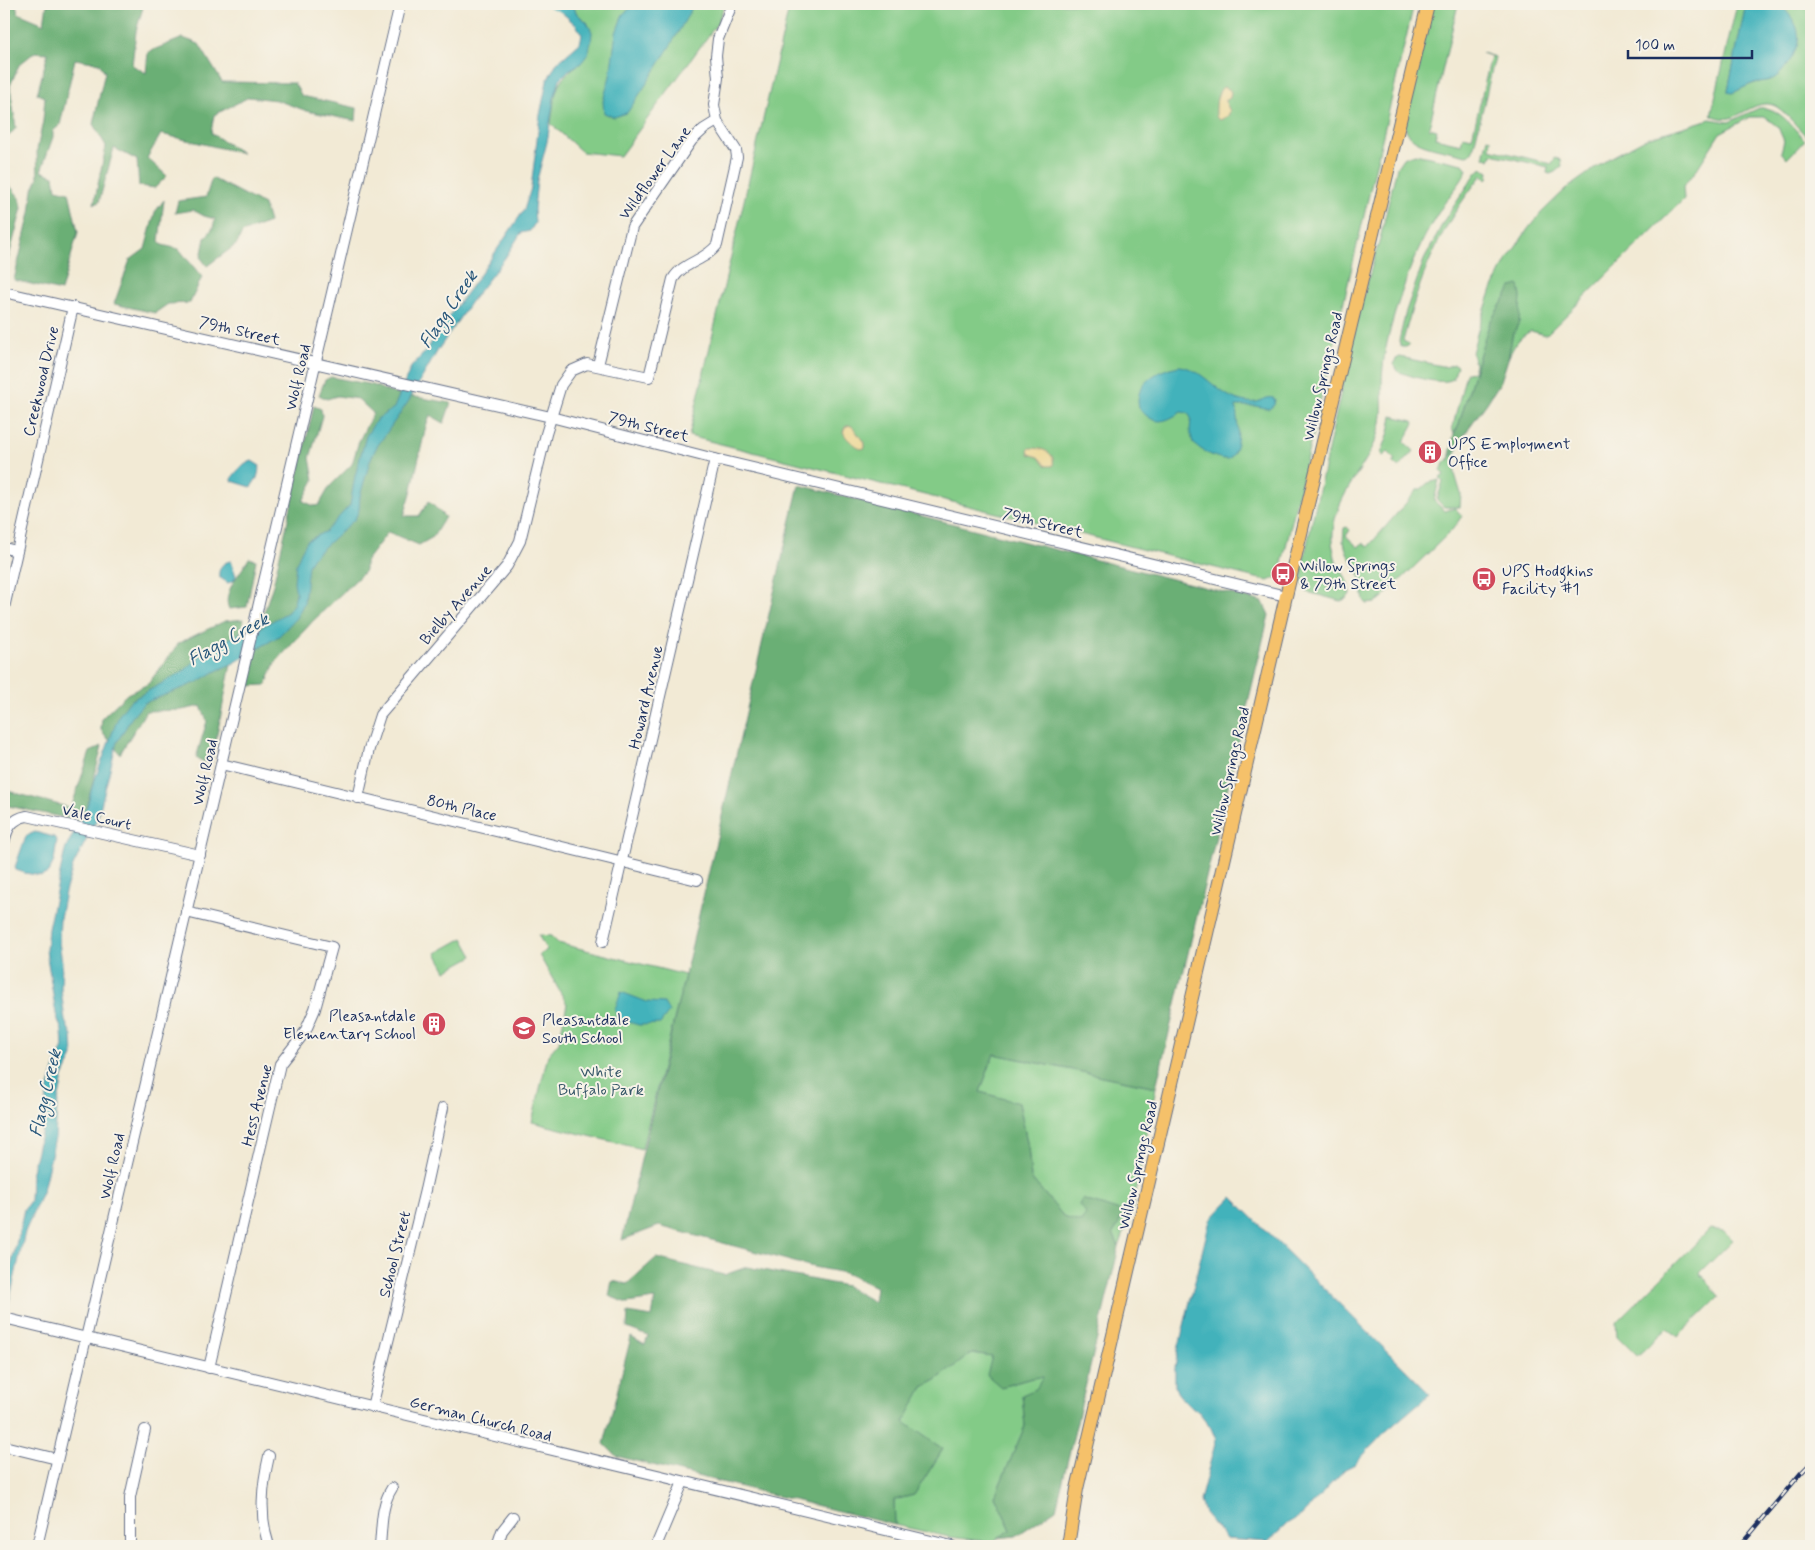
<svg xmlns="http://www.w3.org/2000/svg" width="1815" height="1550" font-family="Mynerve,sans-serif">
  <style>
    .green { fill: #83cb87; stroke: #4f7d72 }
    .forest { fill: #6aaf74; stroke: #426f69 }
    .sand { fill: #eeda9e; stroke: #84847e }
    .water { fill: #42b2bb; stroke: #2e708c }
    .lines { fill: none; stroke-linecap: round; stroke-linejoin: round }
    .stream { stroke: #42b2bb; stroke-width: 2.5 }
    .minor-casing { stroke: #667088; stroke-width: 12 }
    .major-casing { stroke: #667088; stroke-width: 14 }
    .minor { stroke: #fff; stroke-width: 10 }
    .major { stroke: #f5c16b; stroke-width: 12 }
    .rail-casing { stroke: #1b2f5e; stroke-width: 4.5 }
    .rail { stroke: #f7f3e8; stroke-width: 2.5; stroke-dasharray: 8; stroke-linecap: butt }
    .labels { text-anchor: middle; stroke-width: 4; stroke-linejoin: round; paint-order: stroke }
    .street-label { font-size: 16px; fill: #1b2f5e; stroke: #f7f3e8 }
    .poi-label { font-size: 16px; fill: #1b2f5e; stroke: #f7f3e8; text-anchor: start }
    .park-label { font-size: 16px; fill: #355668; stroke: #f7f3e8 }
    .water-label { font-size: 18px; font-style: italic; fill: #27567a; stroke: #f7f3e8 }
  </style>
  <rect width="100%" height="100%" fill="#f7f3e8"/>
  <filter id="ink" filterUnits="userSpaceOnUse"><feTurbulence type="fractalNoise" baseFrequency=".02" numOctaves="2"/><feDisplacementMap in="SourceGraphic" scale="10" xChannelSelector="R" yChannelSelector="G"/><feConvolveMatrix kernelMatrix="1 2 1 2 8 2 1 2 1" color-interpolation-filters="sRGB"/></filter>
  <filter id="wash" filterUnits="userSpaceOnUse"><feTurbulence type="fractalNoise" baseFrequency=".0096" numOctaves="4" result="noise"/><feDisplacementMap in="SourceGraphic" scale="20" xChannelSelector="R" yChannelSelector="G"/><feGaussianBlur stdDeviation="1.12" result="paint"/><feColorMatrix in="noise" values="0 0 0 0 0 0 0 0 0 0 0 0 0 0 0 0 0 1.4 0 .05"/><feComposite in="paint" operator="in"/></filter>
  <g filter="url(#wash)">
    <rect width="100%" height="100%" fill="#f2ead5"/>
    <!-- green -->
    <g class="green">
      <path d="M572,4H725L717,24L620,156L582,152L551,124C555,95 554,79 581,63L587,22L577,14Z"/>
      <polygon points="790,4 1414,4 1279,576 1268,581 689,436"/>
      <path d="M1432,4H1458L1429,128L1437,130L1435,138L1461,144L1463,136L1472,138L1491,56L1481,53L1495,57L1473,150L1470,154L1466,155C1452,151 1420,147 1411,137C1407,133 1405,128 1404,122Z"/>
      <path d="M1737,4H1746L1728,90L1735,92C1746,85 1757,82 1770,80L1782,5L1780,4H1811V134L1808,138C1799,129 1787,114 1777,107C1761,97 1745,114 1730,118C1724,120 1716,117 1711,115Z"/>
      <path d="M1759,108C1779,106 1792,127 1805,140L1787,159L1781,152L1784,141L1778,127L1765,117H1750L1720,133L1695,172L1683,186L1684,199L1546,335L1531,331C1518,338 1514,345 1508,359L1512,337L1519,322L1512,287L1490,322L1485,337L1458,427L1454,433L1452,430L1466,373L1473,372L1475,364L1472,353L1478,330L1491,292L1505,263L1528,229L1542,212L1566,189L1608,159L1647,138L1710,119L1729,122Z"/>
      <polygon points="1488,138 1491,139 1490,149 1552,164 1555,158 1561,160 1562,166 1555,172 1550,174 1547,173 1548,167 1492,154 1490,160 1484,157 1484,153"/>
      <path d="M1415,154L1463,164L1467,169C1463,182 1449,195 1442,207C1426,232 1413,258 1404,286C1396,308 1385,343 1383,367C1380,390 1386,412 1378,435C1365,471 1330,500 1333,542L1332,543L1336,562L1349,583L1350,594L1347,598L1341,601L1307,592L1302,582V567L1359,311L1381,235L1397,167L1403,158Z"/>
      <path d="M1482,168L1489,172L1488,178L1487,179L1482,175C1440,226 1419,278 1403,341L1409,344L1406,347H1401L1399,341L1406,311L1424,260L1445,219L1477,172Z"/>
      <path d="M1400,357L1446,367L1454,364L1457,366L1453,379C1442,386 1409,376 1397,371L1393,364L1396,359Z"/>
      <polygon points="1392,416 1413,421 1414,423 1404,442 1414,451 1399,468 1393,463 1396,460 1388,452 1383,456 1381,454 1389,432"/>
      <polygon points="1468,429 1458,447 1454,461 1455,474 1461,494 1460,507 1444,507 1437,500 1443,481 1440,478 1444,475 1441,471 1444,463 1449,460"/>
      <path d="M1439,480L1434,501L1445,511L1455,508L1462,516L1452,530L1382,598L1375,603L1367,604C1360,598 1365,590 1362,582C1358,566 1347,560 1344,542H1343L1344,528L1347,527L1350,530L1346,536L1358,547L1363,543L1368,547L1418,489H1421L1428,483Z"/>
      <polygon points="538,935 551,936 558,943 685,975 642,1149 532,1122 548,1055 559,1042 567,1004 539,955 547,950"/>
      <polygon points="463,938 473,956 446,971 436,953"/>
      <polygon points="994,1054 1156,1087 1133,1207 1119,1247 1113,1233 1118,1226 1086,1214 1081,1223 1065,1218 1031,1178 1028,1147 1019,1103 980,1092"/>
      <polygon points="1710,1229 1724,1231 1733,1240 1700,1273 1720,1296 1678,1337 1668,1328 1637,1356 1617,1336 1616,1323"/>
      <polygon points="972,1353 992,1356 1001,1387 1032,1378 1044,1376 1037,1389 1022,1395 1025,1426 995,1496 1011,1530 992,1542 949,1537 895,1525 894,1500 914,1495 943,1449 903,1422 923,1387 936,1380"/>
    </g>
    <!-- forest -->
    <g class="forest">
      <polygon points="4,4 16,4 18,13 44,24 47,4 144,4 136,31 132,65 146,73 148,52 183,38 199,44 222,82 294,83 302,96 357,108 356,121 307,111 276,100 249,97 214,115 211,133 242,153 161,134 147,158 167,176 155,188 139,186 137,160 114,148 99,202 94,204 106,146 93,124 105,72 99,63 75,59 60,125 53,131 53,137 41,171 54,176 56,189 69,192 78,232 61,291 14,280 30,213 33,189 38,178 37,150 43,121 45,97 37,94 48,53 35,52 19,65 10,86 16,128 4,141"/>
      <polygon points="212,178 264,205 269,222 242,233 237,244 207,266 201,258 205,238 213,228 215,219 204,216 193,210 175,213 178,201 206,197"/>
      <polygon points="4,185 10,186 20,198 22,208 4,275"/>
      <polygon points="164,200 159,241 162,245 179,249 202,277 190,303 168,304 155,313 114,304 130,260 145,249 155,212"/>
      <polygon points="1519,285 1521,297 1519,322 1512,337 1508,359 1501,381 1487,403 1468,429 1449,460 1454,433 1458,427 1485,337 1490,322 1512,287"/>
      <polygon points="331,377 373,385 392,393 451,403 444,423 430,415 426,426 411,493 404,516 419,516 429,501 445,517 433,537 419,545 388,532 365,562 365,571 312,622 275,663 266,685 245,686 265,609 273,585 314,406 321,409 322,416 310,458 314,480 303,501 314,506 319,505 330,486 352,464 359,441 373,413 358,399 337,396 327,399 319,395 325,380"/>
      <polygon points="799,485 1263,602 1269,615 1156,1087 994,1054 980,1092 1019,1103 1028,1147 1031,1178 1065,1218 1081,1222 1086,1214 1079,1205 1082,1199 1123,1212 1118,1226 1113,1233 1119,1247 1056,1509 1016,1536 998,1538 1011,1530 995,1496 1025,1426 1022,1395 1036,1389 1043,1377 1032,1378 1001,1387 987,1375 992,1356 972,1353 936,1380 923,1387 904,1422 943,1449 914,1495 894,1500 895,1525 616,1456 604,1444 631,1337 645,1345 648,1336 627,1328 628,1313 652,1317 655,1299 627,1303 609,1296 612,1281 627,1284 656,1258 724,1275 747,1267 846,1286 874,1302 876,1287 845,1273 813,1267 659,1226 622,1240 685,975"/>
      <path d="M249,558L256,560L247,607L229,609C221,592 242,572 249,558Z"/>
      <polygon points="244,619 230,669 211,765 196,758 207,721 201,706 182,710 146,711 120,754 101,730 102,718 127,694 148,684 179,643 225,621"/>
      <polygon points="102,746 87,806 80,821 4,805 4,790 71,808 90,752"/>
    </g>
    <!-- sand -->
    <g class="sand">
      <path d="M1223,87L1229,89L1231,92L1230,98L1225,101L1230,111L1228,116L1220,120L1216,117C1216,108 1215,94 1223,87Z"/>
      <path d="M849,425L853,427L865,444V448L860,449C853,442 848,442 843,432L845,427Z"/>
      <path d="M1030,448C1041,448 1056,451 1053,466H1046L1038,457L1029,454L1028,450Z"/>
    </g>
    <!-- water -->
    <g class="water">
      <polygon points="559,4 572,4 577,14 587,22 592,32 591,42 588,54 581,63 569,70 560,79 554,98 547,142 537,180 534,209 535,223 530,231 521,233 505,258 470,303 438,350 408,402 376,448 370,461 360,496 359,510 355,519 313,557 308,565 304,603 296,618 279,636 234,663 216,671 198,682 144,703 132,717 117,742 98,817 73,866 65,892 60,918 59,942 62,962 61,989 65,1021 72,1036 73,1056 63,1077 57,1107 55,1138 43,1190 25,1232 4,1325 4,1292 14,1254 24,1209 30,1201 31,1175 45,1118 47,1093 56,1063 63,1047 62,1031 56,1014 46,950 48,929 65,850 87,806 92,787 119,715 130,701 184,671 205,652 238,634 260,628 288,612 294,603 296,593 294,582 296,564 301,552 307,541 326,531 350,505 355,476 366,436 377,419 394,408 411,367 427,350 438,331 479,276 524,210 531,188 540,115 547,81 556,64 580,43 582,35 577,26 559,10"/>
      <path d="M636,4H694C674,41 651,78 627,113L614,117L604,113L603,101L610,76L616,33L623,14Z"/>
      <path d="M1746,4H1780C1798,23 1805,36 1791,59C1787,65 1782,73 1776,77C1770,82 1761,81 1754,83C1746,86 1740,90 1732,93L1728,92V90Z"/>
      <path d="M1180,366C1203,369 1216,393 1238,400C1244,402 1251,403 1257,402C1264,400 1269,395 1275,399L1274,405L1269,409L1256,406H1236C1237,421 1242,448 1229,459C1217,460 1202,451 1193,443L1190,431L1191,418L1188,413L1181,412C1164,423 1154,426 1139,408C1133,383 1159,369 1180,366Z"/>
      <path d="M252,461L260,466L257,478L251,487L232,481V478C236,471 245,463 252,461Z"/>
      <path d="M231,561L236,576L233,581L228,583L219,577C218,569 222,562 231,561Z"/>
      <polygon points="35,832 54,837 57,840 54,861 48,873 42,876 25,873 16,870 15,867 26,836"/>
      <polygon points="621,992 647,1002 664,1003 669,1012 660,1024 639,1025 617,1019 615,1009"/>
      <polygon points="1232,1197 1430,1394 1384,1433 1355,1464 1345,1469 1302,1515 1288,1523 1268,1542 1226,1539 1204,1513 1200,1501 1216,1440 1211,1428 1199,1412 1184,1401 1177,1392 1175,1386 1175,1368 1178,1350 1210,1220"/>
    </g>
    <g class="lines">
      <!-- stream -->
      <polyline class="stream" points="546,4 561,11"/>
    </g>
  </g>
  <g filter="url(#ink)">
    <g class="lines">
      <!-- minor casing -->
      <g class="minor-casing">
        <g id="minor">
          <polyline points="4,292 551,417 715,459 1286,596"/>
          <polyline points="598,365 632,227 692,140 704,129 717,121"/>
          <polyline points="4,548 17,551"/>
          <polyline points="4,608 73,307"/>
          <polyline points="221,764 697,880"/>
          <path d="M358,798L369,749L380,715L507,566L520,541L546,434L561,385L571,371L587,364L649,377L673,279C683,262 705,261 717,245L737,157L736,150L717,121L714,105L718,78L716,56L718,39L732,4"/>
          <path d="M4,843C7,829 11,819 27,816L200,855"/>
          <polyline points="186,912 332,947 315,1009 305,1032 280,1064 209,1368"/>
          <polyline points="603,942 715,459"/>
          <polyline points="4,1318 952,1546"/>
          <polyline points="372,1407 425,1190 443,1108"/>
          <polyline points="4,1446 57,1459"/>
          <polyline points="37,1546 400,4"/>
          <polyline points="130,1546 130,1497 145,1430"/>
          <path d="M269,1546C259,1516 262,1486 269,1456"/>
          <path d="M380,1546C382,1526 381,1505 392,1488"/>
          <polyline points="497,1546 502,1531 513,1517"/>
          <polyline points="656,1546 683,1482"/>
        </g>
      </g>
      <!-- major casing -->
      <g class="major-casing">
        <polyline id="major" points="1068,1546 1077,1489 1286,596 1428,4"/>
      </g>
      <!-- minor -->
      <use href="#minor" class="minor"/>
      <!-- major -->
      <use href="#major" class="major"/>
      <!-- rail casing -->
      <g class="rail-casing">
        <polyline id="rail" points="1740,1546 1801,1473 1811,1463"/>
      </g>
      <!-- rail -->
      <use href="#rail" class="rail"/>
    </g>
  </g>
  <!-- icons -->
  <defs>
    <g id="building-disc" transform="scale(1.25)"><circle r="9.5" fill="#d1495b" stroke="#f7f3e8"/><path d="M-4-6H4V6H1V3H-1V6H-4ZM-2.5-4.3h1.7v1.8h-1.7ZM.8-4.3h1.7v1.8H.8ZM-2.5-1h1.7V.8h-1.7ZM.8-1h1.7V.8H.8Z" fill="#fff"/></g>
    <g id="bus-disc" transform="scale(1.25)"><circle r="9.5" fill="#d1495b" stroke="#f7f3e8"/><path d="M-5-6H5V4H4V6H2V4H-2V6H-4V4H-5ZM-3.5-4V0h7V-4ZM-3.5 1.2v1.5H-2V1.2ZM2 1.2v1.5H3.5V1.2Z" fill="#fff"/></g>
    <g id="school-disc" transform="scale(1.25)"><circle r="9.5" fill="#d1495b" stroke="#f7f3e8"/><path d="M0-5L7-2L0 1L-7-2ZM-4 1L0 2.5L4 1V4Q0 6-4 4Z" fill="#fff"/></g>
  </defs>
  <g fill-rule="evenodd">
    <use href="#building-disc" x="1430" y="452"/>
    <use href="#bus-disc" x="1283" y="574"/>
    <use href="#bus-disc" x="1484" y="579"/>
    <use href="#building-disc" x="434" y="1024"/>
    <use href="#school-disc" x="524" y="1028"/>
  </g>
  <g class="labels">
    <!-- street labels -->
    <g class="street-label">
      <text transform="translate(654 172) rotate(-54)" y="6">Wildflower Lane</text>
      <text transform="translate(240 330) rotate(13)" y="6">79th Street</text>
      <text transform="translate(1322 376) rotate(-77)" y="6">Willow Springs Road</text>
      <text transform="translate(297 377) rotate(-77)" y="6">Wolf Road</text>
      <text transform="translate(40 381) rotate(-77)" y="6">Creekwood Drive</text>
      <text transform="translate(649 426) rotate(14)" y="6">79th Street</text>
      <text transform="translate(1043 522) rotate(14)" y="6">79th Street</text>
      <text transform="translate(455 604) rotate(-49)" y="6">Bielby Avenue</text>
      <text transform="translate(645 697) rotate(-77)" y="6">Howard Avenue</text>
      <text transform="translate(1229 771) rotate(-77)" y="6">Willow Springs Road</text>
      <text transform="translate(204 772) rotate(-77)" y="6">Wolf Road</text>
      <text transform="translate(462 807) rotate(13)" y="6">80th Place</text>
      <text transform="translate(97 816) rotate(13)" y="6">Vale Court</text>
      <text transform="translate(256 1105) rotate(-76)" y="6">Hess Avenue</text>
      <text transform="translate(1137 1165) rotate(-77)" y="6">Willow Springs Road</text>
      <text transform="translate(111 1166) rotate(-77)" y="6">Wolf Road</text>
      <text transform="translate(394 1254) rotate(-76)" y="6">School Street</text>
      <text transform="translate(481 1418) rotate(14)" y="6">German Church Road</text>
    </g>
    <!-- poi labels -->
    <g class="poi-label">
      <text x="1448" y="449">UPS Employment<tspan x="1448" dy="18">Office</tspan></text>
      <text x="1300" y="571">Willow Springs<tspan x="1300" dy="18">&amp; 79th Street</tspan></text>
      <text x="1502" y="576">UPS Hodgkins<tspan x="1502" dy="18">Facility #1</tspan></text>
      <text x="416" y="1021" text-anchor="end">Pleasantdale<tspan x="416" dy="18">Elementary School</tspan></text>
      <text x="542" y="1025">Pleasantdale<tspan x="542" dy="18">South School</tspan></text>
    </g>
    <!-- park labels -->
    <g class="park-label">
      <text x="601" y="1077">White<tspan x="601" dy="18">Buffalo Park</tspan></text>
    </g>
    <!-- water labels -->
    <g class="water-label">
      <text transform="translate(448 309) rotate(-56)" y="6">Flagg Creek</text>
      <text transform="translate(228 639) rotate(-29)" y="6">Flagg Creek</text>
      <text transform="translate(45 1093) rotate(-77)" y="6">Flagg Creek</text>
    </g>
  </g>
  <!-- margin -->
  <rect width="1815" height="1550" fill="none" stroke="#f7f3e8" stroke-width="20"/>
  <!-- scale -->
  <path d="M1628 50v8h124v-8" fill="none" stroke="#1b2f5e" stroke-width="2.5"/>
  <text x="1635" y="50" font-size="15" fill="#1b2f5e" stroke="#f7f3e8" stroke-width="4" paint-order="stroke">100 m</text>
</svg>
